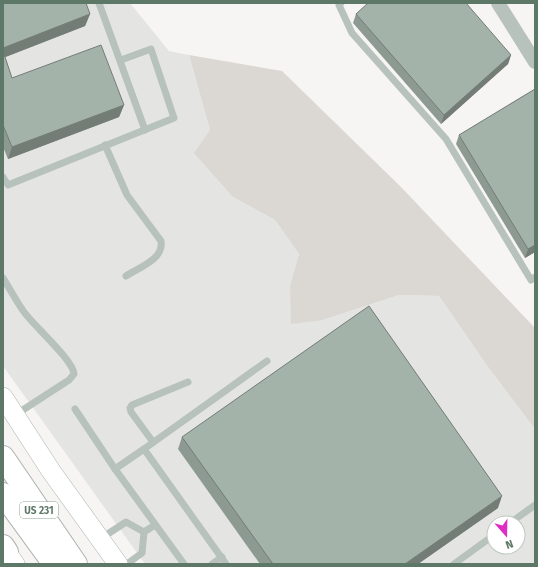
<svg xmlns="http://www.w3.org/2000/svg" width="538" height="567" font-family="'Fira Sans',sans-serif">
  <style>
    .built { fill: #e4e5e3; fill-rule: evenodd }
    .green { fill: #dbd8d3 }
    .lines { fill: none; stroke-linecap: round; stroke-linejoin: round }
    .secondary-casing { stroke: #abb7af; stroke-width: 20 }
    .motorway-casing { stroke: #abb4ae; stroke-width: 24 }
    .service { stroke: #b8c2bc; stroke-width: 7 }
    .minor { stroke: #b8c2bc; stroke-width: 14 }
    .secondary { stroke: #fff; stroke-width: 19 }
    .motorway { stroke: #fff; stroke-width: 22 }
    .wall { fill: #8d9a91 }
    .shaded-wall { fill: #737d76 }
    .building { fill: #a4b3a9; stroke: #737d76 }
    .labels { text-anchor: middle; stroke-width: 4; stroke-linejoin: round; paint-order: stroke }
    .shield { fill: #fff; stroke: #8ea095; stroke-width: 1 }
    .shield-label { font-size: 10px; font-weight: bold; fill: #5e7867 }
  </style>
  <rect width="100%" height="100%" fill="#f7f4f4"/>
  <!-- built -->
  <path class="built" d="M3,3H130L169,51L189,55L210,130L233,197L275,220L299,254L290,286L323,320L399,295L439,296L488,367L535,429V564H145L3,366ZM494,523H518V547H494Z"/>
  <!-- green -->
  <polygon class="green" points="189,55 282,71 401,187 535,328 535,429 488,367 439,296 399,295 323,320 291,324 290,286 299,254 275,220 233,197 194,153 210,130"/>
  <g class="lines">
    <!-- secondary casing -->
    <g class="secondary-casing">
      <g id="secondary">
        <polyline points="3,397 51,471 118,564"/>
        <polyline points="3,548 15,564"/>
      </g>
    </g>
    <!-- motorway casing -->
    <g class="motorway-casing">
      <g id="motorway">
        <polyline points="3,457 76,564"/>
        <polyline points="3,494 54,564"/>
        <polyline points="3,546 7,552"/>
      </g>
    </g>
    <!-- service -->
    <g class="service">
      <polyline points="99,3 145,130"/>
      <polyline points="341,3 339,5 352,33 446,139 531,280 535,277"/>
      <path d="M105,145L127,195L161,241C164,259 140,267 126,276"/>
      <polyline points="3,177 8,185 174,118 151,49 121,60"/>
      <path d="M3,278C10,289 16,301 24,312C35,327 73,360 74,374L69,380L15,415"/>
      <polyline points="75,409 115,469"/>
      <polyline points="153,442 131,412 130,408 132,405 188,382"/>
      <polyline points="144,449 267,361"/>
      <polyline points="510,523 535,505"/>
      <polyline points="100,539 126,522 144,532"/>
      <polyline points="127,564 142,553 144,532 155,525"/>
      <polyline points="184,564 115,469 144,449 226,564"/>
      <polyline points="212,564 222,557"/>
      <polyline points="454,564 494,535"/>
    </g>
    <!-- minor -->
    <polyline class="minor" points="498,3 535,62"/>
    <!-- secondary -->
    <use href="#secondary" class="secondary"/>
    <!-- motorway -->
    <use href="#motorway" class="motorway"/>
  </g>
  <!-- wall -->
  <g class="wall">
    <polygon points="3,3 90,14 85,26 5,57 12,78 124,105 119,117 8,159 3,147"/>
    <polygon points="356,14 511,55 508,64 441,124 353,23"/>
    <polygon points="535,89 535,252 525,258 456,144 459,135"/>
    <polygon points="182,437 498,508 418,564 260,564 178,449"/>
  </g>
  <!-- shaded-wall -->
  <g class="shaded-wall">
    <polygon points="90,14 85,26 3,58 3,48"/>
    <polygon points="511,55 508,64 441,124 444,115"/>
    <polygon points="124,105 119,117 8,159 12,147"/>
    <polygon points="535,245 535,252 525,258 528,249"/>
    <polygon points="502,496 498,508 418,564 405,564"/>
  </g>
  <!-- building -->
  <g class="building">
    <polygon points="3,3 86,3 90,14 3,48"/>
    <polygon points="368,3 466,3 511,55 444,115 356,14"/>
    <polygon points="101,45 124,105 12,147 3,125 3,51 12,78"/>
    <polygon points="535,89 535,245 528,249 459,135"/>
    <polygon points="369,306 502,496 405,564 273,564 182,437"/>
  </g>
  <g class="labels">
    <!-- shield labels -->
    <rect class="shield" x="20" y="502" width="38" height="16" rx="3"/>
    <g class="shield-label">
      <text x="39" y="514">US 231</text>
    </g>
  </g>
  <!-- border -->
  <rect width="538" height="567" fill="none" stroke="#5e7867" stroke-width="8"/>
  <!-- north arrow -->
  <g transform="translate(506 535) rotate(160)"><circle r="19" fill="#ffffff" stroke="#bfc9c2"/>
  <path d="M0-3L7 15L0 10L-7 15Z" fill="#df2cc3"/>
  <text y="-6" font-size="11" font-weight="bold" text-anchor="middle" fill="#5e7867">N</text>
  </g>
</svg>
